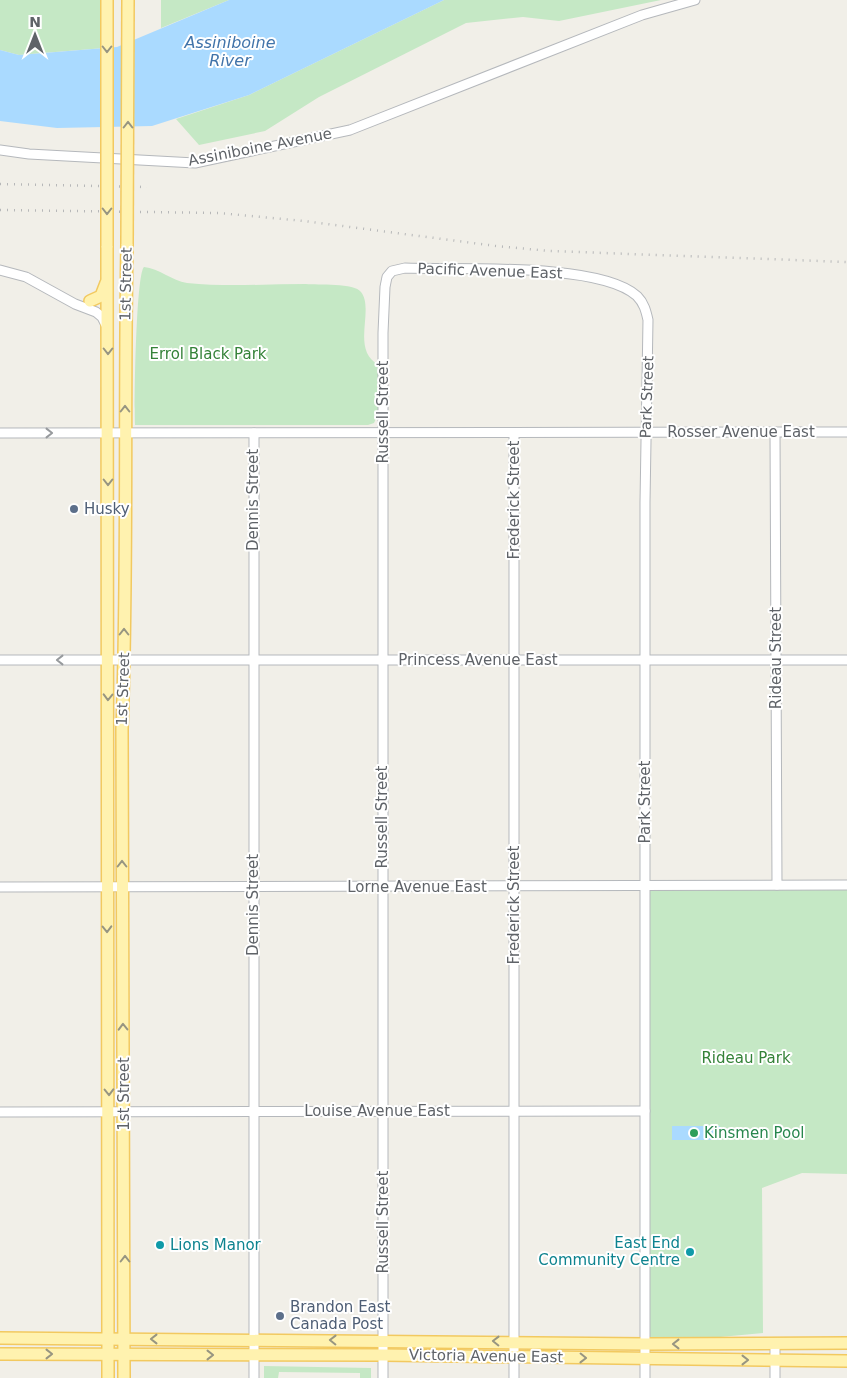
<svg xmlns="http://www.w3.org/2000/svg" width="847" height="1378" font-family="'DejaVu Sans',sans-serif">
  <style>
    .green { fill: #c5e8c5 }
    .water { fill: #aadaff }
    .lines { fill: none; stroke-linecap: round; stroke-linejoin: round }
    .minor-casing { stroke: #b5b8bc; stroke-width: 11 }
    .major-casing { stroke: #f2c960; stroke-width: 14 }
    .minor { stroke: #fff; stroke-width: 9 }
    .major { stroke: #fff2af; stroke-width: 11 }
    .rail { stroke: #b6b7b8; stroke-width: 2.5; stroke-dasharray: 1 6; stroke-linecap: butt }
    .major-bridge-casing { stroke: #f2c960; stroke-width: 14; stroke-linecap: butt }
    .major-bridge { stroke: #fff2af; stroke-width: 11 }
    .oneway { stroke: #979581 }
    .oneway2 { stroke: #979a9d }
    .service-dot { fill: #5c6f8a; stroke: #fff; stroke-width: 2 }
    .leisure-dot { fill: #2e9e5b; stroke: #fff; stroke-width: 2 }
    .culture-dot { fill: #0f9aa8; stroke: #fff; stroke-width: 2 }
    .labels { text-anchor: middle; stroke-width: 4; stroke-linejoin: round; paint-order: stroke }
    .street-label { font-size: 15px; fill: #5f6368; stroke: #fff }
    .park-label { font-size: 15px; fill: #348238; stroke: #fff }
    .service-label { font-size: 15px; fill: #4e5e75; stroke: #fff; text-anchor: start }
    .leisure-label { font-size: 15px; fill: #27864d; stroke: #fff; text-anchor: start }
    .culture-label { font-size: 15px; fill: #0d838f; stroke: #fff; text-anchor: end }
    .water-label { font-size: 16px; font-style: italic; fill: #4174aa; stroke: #fff }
  </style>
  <rect width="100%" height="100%" fill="#f1efe8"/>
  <!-- green -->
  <g class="green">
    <polygon points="0,0 104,0 104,48 19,55 0,50"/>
    <polygon points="161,0 229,0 161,28"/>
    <polygon points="444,0 661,0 559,21 523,17 466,23 319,97 265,131 199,145 176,119 249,95"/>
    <path d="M144,267C159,268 172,281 187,283C226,287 266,284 306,284C317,285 355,283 361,292C375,310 350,350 379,365L378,414L374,423L368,425H135C134,406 136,274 144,267Z"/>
    <polygon points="646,885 847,885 847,1174 802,1173 762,1188 763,1333 646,1344"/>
    <polygon points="264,1366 371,1368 371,1378 360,1378 360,1373 279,1372 278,1378 264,1378"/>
  </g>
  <!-- water -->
  <g class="water">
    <polygon points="229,0 444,0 249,95 152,126 57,128 0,121 0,50 19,55 117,47"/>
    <rect x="672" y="1126" width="48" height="14"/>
  </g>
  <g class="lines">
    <!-- minor casing -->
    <g class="minor-casing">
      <g id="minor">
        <polyline points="0,150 29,154 195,163 350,130 642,15 695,0"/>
        <polyline points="0,270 26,277 75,304 96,312 102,317 106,325"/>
        <polyline points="775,432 777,885"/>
        <polyline points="0,433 847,432"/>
        <polyline points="514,433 514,1378"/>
        <polyline points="0,660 847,660"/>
        <polyline points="0,887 847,885"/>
        <polyline points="0,1112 645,1111"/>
        <polyline points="775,1344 775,1378"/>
        <polyline points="254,1378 254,433"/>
        <path d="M383,1378V333L385,287L387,277L392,271L405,268C457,270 600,262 637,296C644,303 646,311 648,320L645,502V1378"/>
      </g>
    </g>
    <!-- major casing -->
    <g class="major-casing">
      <g id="major">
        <polyline points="107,246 108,1378"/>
        <polyline points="90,301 101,296 106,283"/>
        <polyline points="0,1338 646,1344 847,1343"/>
        <polyline points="0,1354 383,1355 847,1361"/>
        <path d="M124,1378L122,729C128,568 124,406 127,244"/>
      </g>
    </g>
    <!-- minor -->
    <use href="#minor" class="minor"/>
    <!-- major -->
    <use href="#major" class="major"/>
    <!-- rail -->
    <g class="rail">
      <polyline points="0,184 147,187"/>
      <polyline points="0,210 219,213 304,221 496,246 550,251 847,262"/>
    </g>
    <!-- major-bridge casing -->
    <g class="major-bridge-casing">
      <g id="major-bridge">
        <polyline points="107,0 107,246"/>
        <polyline points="127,244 128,0"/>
      </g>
    </g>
    <!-- major-bridge -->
    <use href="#major-bridge" class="major-bridge"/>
  </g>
  <!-- one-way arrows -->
  <defs><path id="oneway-chevron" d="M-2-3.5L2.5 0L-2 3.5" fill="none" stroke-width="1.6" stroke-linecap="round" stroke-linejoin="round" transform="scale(1.25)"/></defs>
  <g class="oneway">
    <use href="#oneway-chevron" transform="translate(107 49) rotate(90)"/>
    <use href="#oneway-chevron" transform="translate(128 125) rotate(-90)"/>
    <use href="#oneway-chevron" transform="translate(107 211) rotate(90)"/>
    <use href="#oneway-chevron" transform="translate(108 351) rotate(90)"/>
    <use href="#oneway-chevron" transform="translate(125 409) rotate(-90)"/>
    <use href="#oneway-chevron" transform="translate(108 482) rotate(90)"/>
    <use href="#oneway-chevron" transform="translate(124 632) rotate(-90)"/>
    <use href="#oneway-chevron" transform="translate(108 697) rotate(91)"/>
    <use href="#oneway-chevron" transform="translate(122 864) rotate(-90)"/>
    <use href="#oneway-chevron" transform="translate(107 929) rotate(89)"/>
    <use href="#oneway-chevron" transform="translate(123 1027) rotate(-91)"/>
    <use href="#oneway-chevron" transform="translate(109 1092) rotate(89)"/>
    <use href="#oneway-chevron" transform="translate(125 1259) rotate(-90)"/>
    <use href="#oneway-chevron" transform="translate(154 1339) rotate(-180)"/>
    <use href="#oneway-chevron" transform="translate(333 1340) rotate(-179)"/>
    <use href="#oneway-chevron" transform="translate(496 1341) rotate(-179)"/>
    <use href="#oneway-chevron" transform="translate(676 1344) rotate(-180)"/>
    <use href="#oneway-chevron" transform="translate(49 1354)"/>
    <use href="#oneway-chevron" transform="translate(210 1355)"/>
    <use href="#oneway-chevron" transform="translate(583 1358) rotate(1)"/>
    <use href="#oneway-chevron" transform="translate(745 1360)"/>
  </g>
  <g class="oneway2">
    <use href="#oneway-chevron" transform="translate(49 433)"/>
    <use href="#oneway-chevron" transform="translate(60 660) rotate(-180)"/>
  </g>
  <!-- markers -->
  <g class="service-dot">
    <circle cx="74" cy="509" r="5"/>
    <circle cx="280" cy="1316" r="5"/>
  </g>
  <circle class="leisure-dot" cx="694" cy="1133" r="5"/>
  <g class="culture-dot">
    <circle cx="160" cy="1245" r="5"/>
    <circle cx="690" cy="1252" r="5"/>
  </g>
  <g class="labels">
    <!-- street labels -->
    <g class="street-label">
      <text transform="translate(260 147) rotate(-11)" y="5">Assiniboine Avenue</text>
      <text transform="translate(490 271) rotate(2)" y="5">Pacific Avenue East</text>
      <text transform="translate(126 284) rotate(-89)" y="5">1st Street</text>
      <text transform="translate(647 397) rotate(-88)" y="5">Park Street</text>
      <text transform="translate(383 412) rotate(-90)" y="5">Russell Street</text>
      <text x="741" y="437">Rosser Avenue East</text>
      <text transform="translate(253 500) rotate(-90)" y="5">Dennis Street</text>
      <text transform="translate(514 500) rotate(-90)" y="5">Frederick Street</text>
      <text transform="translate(776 658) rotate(-90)" y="5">Rideau Street</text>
      <text x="478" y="665">Princess Avenue East</text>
      <text transform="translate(123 689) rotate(-88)" y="5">1st Street</text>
      <text transform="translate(645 802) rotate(-90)" y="5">Park Street</text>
      <text transform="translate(382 817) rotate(-90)" y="5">Russell Street</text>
      <text x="417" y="892">Lorne Avenue East</text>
      <text transform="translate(253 905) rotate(-90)" y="5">Dennis Street</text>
      <text transform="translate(514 905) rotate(-90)" y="5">Frederick Street</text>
      <text transform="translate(124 1094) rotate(-90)" y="5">1st Street</text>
      <text x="377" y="1116">Louise Avenue East</text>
      <text transform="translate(383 1222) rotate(-90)" y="5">Russell Street</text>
      <text transform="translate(486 1356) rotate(1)" y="5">Victoria Avenue East</text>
    </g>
    <!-- park labels -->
    <g class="park-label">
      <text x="208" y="359">Errol Black Park</text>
      <text x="746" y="1063">Rideau Park</text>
    </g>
    <!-- service labels -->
    <g class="service-label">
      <text x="84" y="514">Husky</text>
      <text x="290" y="1312">Brandon East<tspan x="290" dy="17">Canada Post</tspan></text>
    </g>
    <!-- leisure labels -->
    <g class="leisure-label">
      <text x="704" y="1138">Kinsmen Pool</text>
    </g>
    <!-- culture labels -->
    <g class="culture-label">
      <text x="680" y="1248">East End<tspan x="680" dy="17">Community Centre</tspan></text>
      <text x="170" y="1250" text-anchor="start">Lions Manor</text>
    </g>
    <!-- water labels -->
    <g class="water-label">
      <text x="230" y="48">Assiniboine<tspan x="230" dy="18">River</tspan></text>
    </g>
  </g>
  <!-- north arrow -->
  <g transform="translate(35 35)" stroke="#ffffff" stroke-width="4" paint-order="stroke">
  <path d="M0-4L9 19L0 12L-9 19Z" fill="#5f6368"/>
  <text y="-8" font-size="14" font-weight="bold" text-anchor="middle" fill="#5f6368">N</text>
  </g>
</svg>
